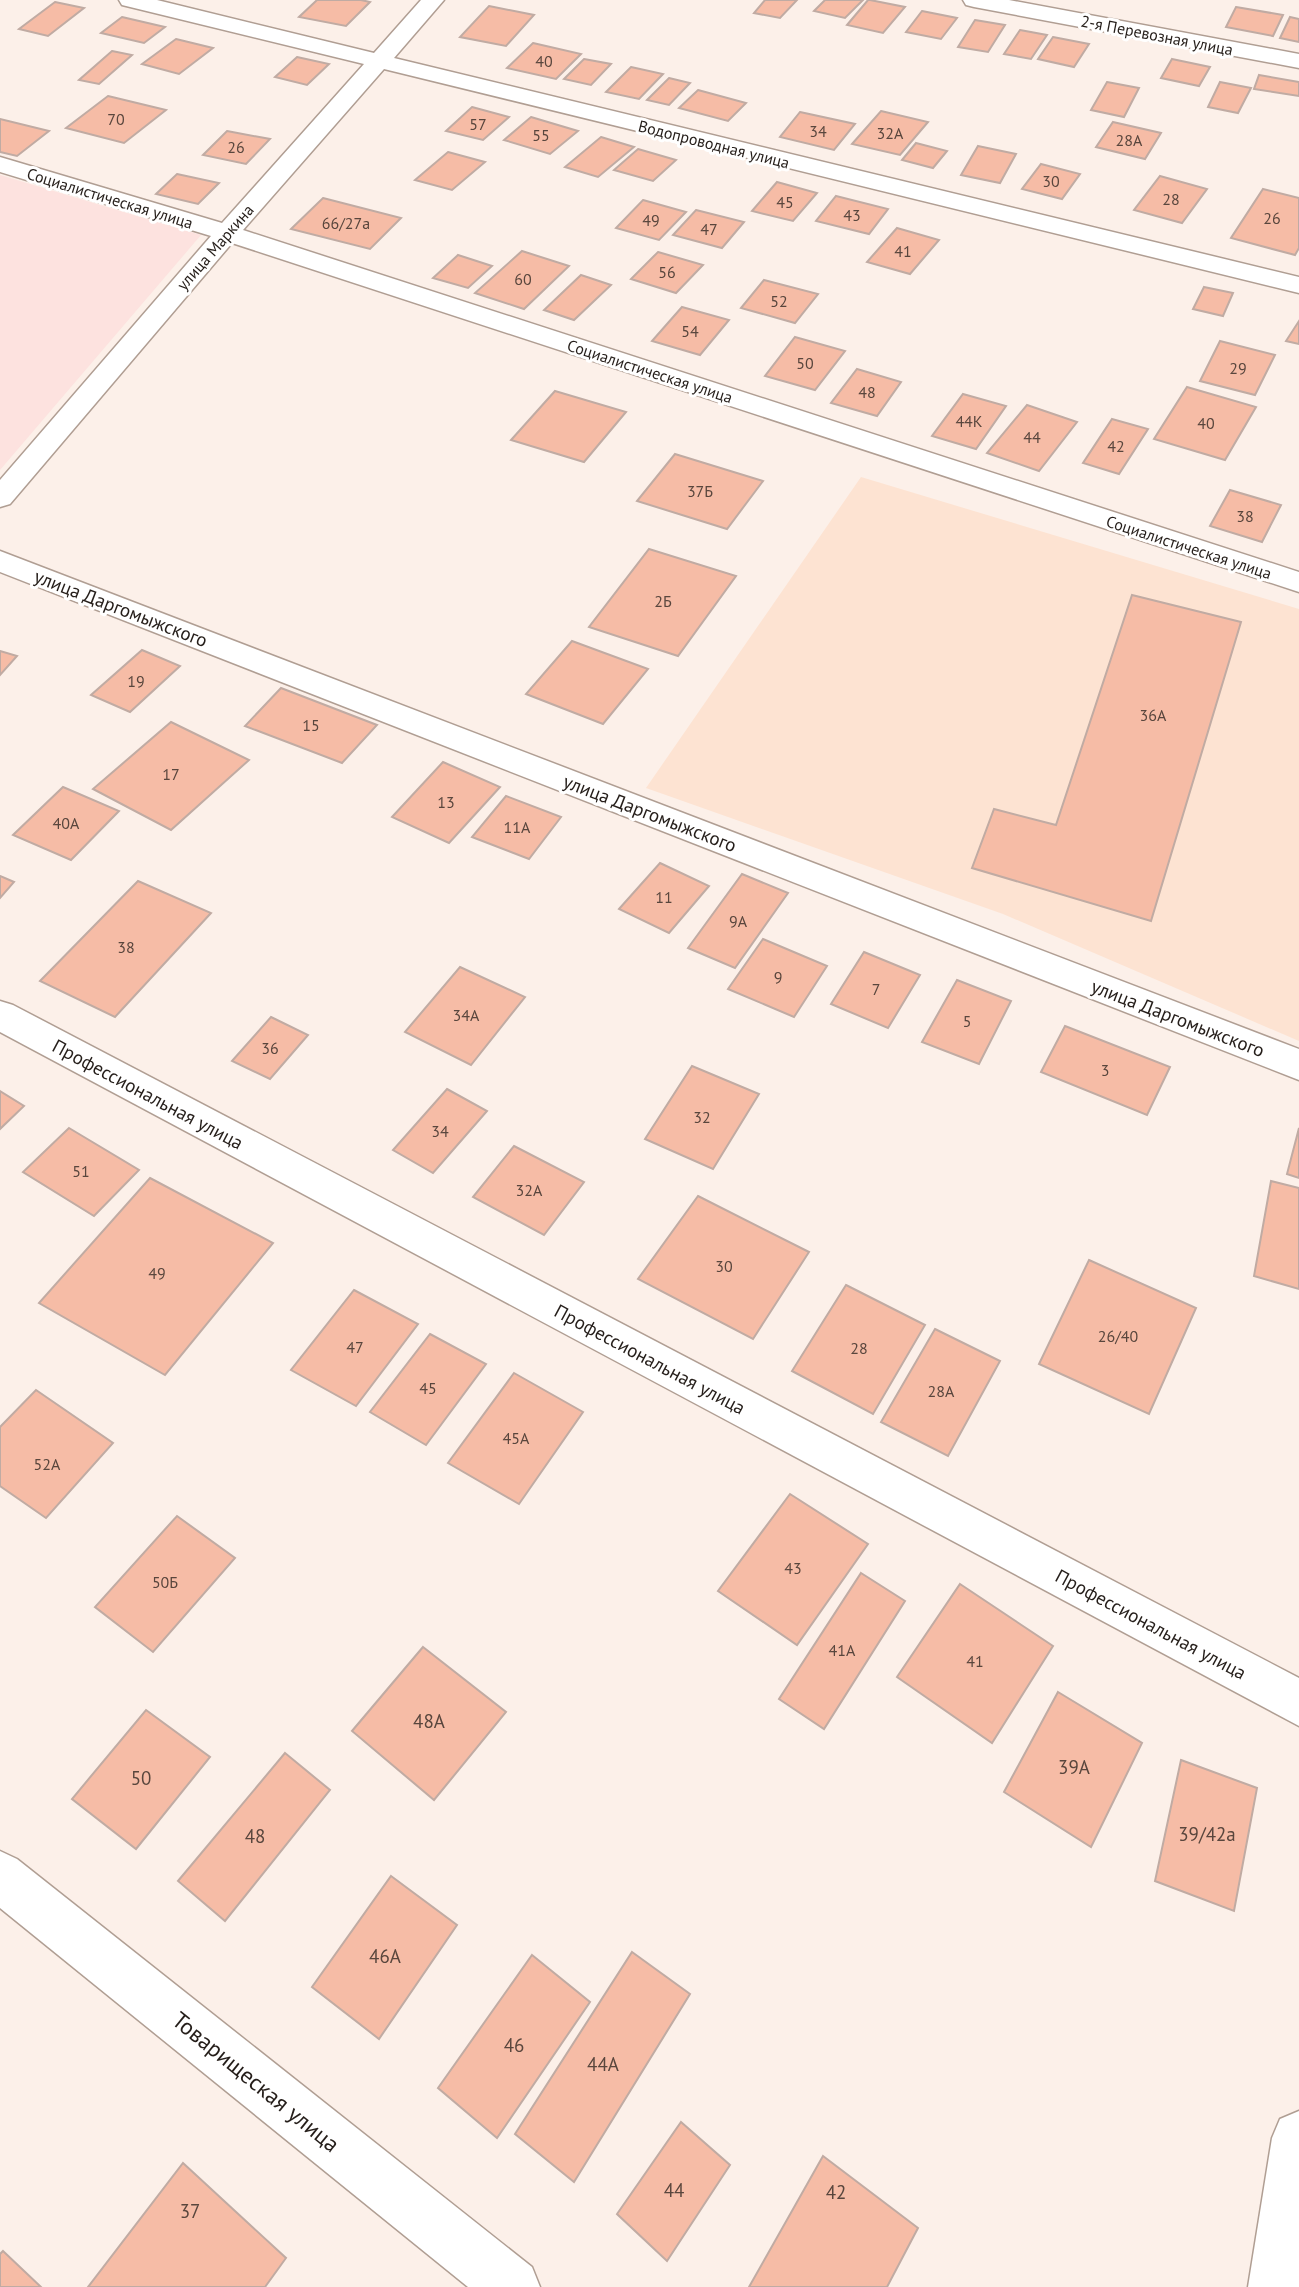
<svg xmlns="http://www.w3.org/2000/svg" width="1299" height="2287" font-family="'PT Sans',sans-serif">
  <style>
    .built { fill: #fde3d2 }
    .education { fill: #fde2df }
    .building { fill: #f6bca6; stroke: #c0aba3; stroke-width: 2 }
    .lines { fill: none; stroke-linecap: round; stroke-linejoin: round }
    .minor-casing { stroke: #b09e93; stroke-width: 3 }
    .minor { fill: #fff; fill-rule: evenodd }
    .labels { text-anchor: middle; stroke-width: 6; stroke-linejoin: round; paint-order: stroke }
    .far-street-label { font-size: 16px; fill: #251e1a; stroke: #fff }
    .number-label { font-size: 16px; fill: #59463d }
    .street-label { font-size: 19px; fill: #251e1a; stroke: #fff }
    .near-number-label { font-size: 19px; fill: #59463d }
    .near-street-label { font-size: 23px; fill: #251e1a; stroke: #fff }
  </style>
  <rect width="100%" height="100%" fill="#fcf0e9"/>
  <!-- built -->
  <polygon class="built" points="861,477 1299,609 1299,1041 1003,914 646,788"/>
  <!-- education -->
  <polygon class="education" points="0,175 201,235 0,470"/>
  <!-- building -->
  <g class="building">
    <polygon points="317,0 361,0 370,2 346,26 299,17"/>
    <polygon points="765,0 797,0 780,18 754,13"/>
    <polygon points="825,0 863,0 845,18 814,11"/>
    <polygon points="868,0 870,0 905,7 883,33 847,25"/>
    <polygon points="55,2 84,8 48,36 19,29"/>
    <polygon points="489,6 534,15 506,46 460,37"/>
    <polygon points="1236,7 1283,15 1273,36 1226,27"/>
    <polygon points="922,11 957,18 941,39 906,32"/>
    <polygon points="122,17 165,27 144,43 101,33"/>
    <polygon points="1290,17 1299,19 1299,42 1280,38"/>
    <polygon points="975,20 1005,25 988,52 958,47"/>
    <polygon points="1020,30 1047,35 1031,59 1004,54"/>
    <polygon points="1053,37 1089,44 1074,67 1038,59"/>
    <polygon points="176,39 213,48 179,74 142,64"/>
    <polygon points="533,43 581,54 556,79 507,68"/>
    <polygon points="112,51 132,55 99,84 79,80"/>
    <polygon points="297,57 329,64 307,85 275,77"/>
    <polygon points="584,59 611,64 591,85 564,79"/>
    <polygon points="1172,59 1210,67 1199,86 1161,78"/>
    <polygon points="631,67 663,74 639,99 606,92"/>
    <polygon points="1259,75 1299,82 1299,96 1254,89"/>
    <polygon points="669,78 690,83 669,105 647,100"/>
    <polygon points="1107,82 1139,88 1124,117 1091,110"/>
    <polygon points="1220,82 1251,88 1238,113 1208,107"/>
    <polygon points="698,90 746,103 728,121 679,108"/>
    <polygon points="108,96 166,110 124,143 66,128"/>
    <polygon points="472,107 509,117 483,140 446,131"/>
    <polygon points="881,111 928,122 900,155 852,144"/>
    <polygon points="800,112 855,124 834,150 780,137"/>
    <polygon points="531,117 578,131 550,154 504,140"/>
    <polygon points="0,119 49,131 17,156 0,152"/>
    <polygon points="1113,122 1161,133 1145,159 1096,147"/>
    <polygon points="227,131 270,139 246,164 203,155"/>
    <polygon points="601,137 634,147 598,177 565,167"/>
    <polygon points="916,143 947,151 933,168 902,160"/>
    <polygon points="978,146 1016,154 1000,183 961,175"/>
    <polygon points="638,149 676,160 653,181 614,170"/>
    <polygon points="448,152 485,162 452,190 415,180"/>
    <polygon points="1041,164 1080,174 1062,199 1022,189"/>
    <polygon points="177,174 219,183 198,204 156,194"/>
    <polygon points="1160,176 1207,189 1182,223 1134,210"/>
    <polygon points="777,182 817,193 793,221 752,211"/>
    <polygon points="1263,189 1299,198 1299,248 1295,255 1231,238"/>
    <polygon points="836,196 888,209 869,234 816,221"/>
    <polygon points="323,198 401,218 370,249 291,229"/>
    <polygon points="643,200 686,212 659,240 616,228"/>
    <polygon points="696,210 744,222 722,248 673,235"/>
    <polygon points="897,228 939,240 910,274 867,262"/>
    <polygon points="522,251 569,266 524,309 475,293"/>
    <polygon points="658,252 703,265 676,293 631,279"/>
    <polygon points="458,255 492,266 468,288 433,278"/>
    <polygon points="581,275 611,285 574,320 544,310"/>
    <polygon points="764,280 818,294 795,323 741,308"/>
    <polygon points="1204,287 1233,293 1223,316 1193,309"/>
    <polygon points="682,307 729,320 700,355 652,341"/>
    <polygon points="1299,321 1299,344 1286,341"/>
    <polygon points="795,337 845,351 815,390 765,376"/>
    <polygon points="1220,341 1275,355 1255,395 1200,381"/>
    <polygon points="857,369 901,382 877,416 831,403"/>
    <polygon points="1187,387 1256,407 1225,460 1154,439"/>
    <polygon points="555,391 626,412 584,462 511,440"/>
    <polygon points="963,394 1006,406 976,449 932,436"/>
    <polygon points="1027,405 1077,422 1039,471 987,453"/>
    <polygon points="1112,419 1148,429 1119,474 1083,463"/>
    <polygon points="675,454 763,481 727,529 637,501"/>
    <polygon points="1230,490 1281,505 1262,542 1210,526"/>
    <polygon points="649,549 736,576 678,656 589,627"/>
    <polygon points="1132,595 1241,622 1151,921 972,868 994,809 1056,825"/>
    <polygon points="572,641 648,669 603,724 526,694"/>
    <polygon points="142,650 180,666 130,712 91,695"/>
    <polygon points="0,651 17,656 0,675"/>
    <polygon points="281,688 377,725 342,763 245,726"/>
    <polygon points="171,722 249,760 171,830 93,789"/>
    <polygon points="443,762 500,787 449,843 392,817"/>
    <polygon points="63,787 119,811 71,860 13,835"/>
    <polygon points="506,796 561,817 529,859 472,837"/>
    <polygon points="660,863 709,886 669,933 619,909"/>
    <polygon points="742,874 788,893 735,968 688,948"/>
    <polygon points="0,876 14,882 0,898"/>
    <polygon points="138,881 211,913 115,1017 40,981"/>
    <polygon points="763,939 827,966 794,1017 728,989"/>
    <polygon points="864,952 920,975 888,1028 831,1004"/>
    <polygon points="460,967 525,997 471,1065 405,1032"/>
    <polygon points="957,980 1011,1001 979,1064 922,1042"/>
    <polygon points="271,1017 308,1035 270,1079 232,1061"/>
    <polygon points="1065,1026 1170,1067 1147,1115 1041,1072"/>
    <polygon points="692,1066 759,1094 713,1169 645,1139"/>
    <polygon points="447,1089 487,1111 433,1173 393,1150"/>
    <polygon points="0,1091 24,1106 0,1129"/>
    <polygon points="69,1128 139,1170 94,1216 23,1172"/>
    <polygon points="1299,1128 1299,1178 1287,1174"/>
    <polygon points="514,1146 584,1182 544,1235 473,1197"/>
    <polygon points="150,1178 273,1243 165,1375 39,1303"/>
    <polygon points="1271,1181 1299,1188 1299,1289 1254,1276"/>
    <polygon points="698,1196 809,1252 753,1339 638,1279"/>
    <polygon points="1089,1260 1196,1308 1149,1414 1039,1364"/>
    <polygon points="846,1285 925,1325 873,1414 792,1371"/>
    <polygon points="354,1290 418,1324 356,1406 291,1370"/>
    <polygon points="935,1329 1000,1361 948,1456 881,1422"/>
    <polygon points="430,1334 486,1364 426,1445 370,1412"/>
    <polygon points="514,1373 583,1412 519,1504 448,1463"/>
    <polygon points="36,1390 113,1443 46,1518 0,1486 0,1427"/>
    <polygon points="790,1494 868,1544 797,1645 718,1591"/>
    <polygon points="177,1516 235,1558 153,1652 95,1607"/>
    <polygon points="861,1573 905,1601 824,1729 779,1699"/>
    <polygon points="960,1584 1053,1646 992,1743 897,1677"/>
    <polygon points="423,1647 506,1712 434,1800 352,1731"/>
    <polygon points="1058,1692 1142,1743 1091,1847 1004,1792"/>
    <polygon points="146,1710 210,1757 136,1849 72,1799"/>
    <polygon points="285,1753 330,1790 225,1921 178,1881"/>
    <polygon points="1181,1760 1257,1788 1234,1911 1155,1881"/>
    <polygon points="391,1876 457,1925 379,2039 312,1987"/>
    <polygon points="632,1952 690,1994 574,2182 515,2134"/>
    <polygon points="532,1955 590,2002 497,2138 438,2088"/>
    <polygon points="681,2122 730,2165 667,2261 617,2214"/>
    <polygon points="823,2156 918,2228 887,2287 749,2287"/>
    <polygon points="183,2163 286,2258 265,2287 88,2287"/>
    <polygon points="3,2251 41,2287 0,2287 0,2254"/>
  </g>
  <g class="lines">
    <!-- minor casing -->
    <g class="minor-casing">
      <g id="minor">
        <polygon points="119,0 157,0 374,53 421,0 444,0 394,58 1299,277 1299,293 384,69 243,230 1299,572 1299,592 232,243 10,504 0,507 0,480 211,236 0,172 0,157 222,223 364,64 122,5"/>
        <polygon points="963,0 1009,0 1299,54 1299,68 974,7 966,5"/>
        <polygon points="0,551 1299,1049 1299,1080 0,572"/>
        <polygon points="0,1001 13,1005 1299,1678 1299,1726 0,1032"/>
        <polygon points="0,1851 17,1859 532,2267 540,2287 468,2287 0,1908"/>
        <polygon points="1299,2111 1299,2287 1248,2287 1272,2138 1280,2119"/>
      </g>
    </g>
    <!-- minor -->
    <use href="#minor" class="minor"/>
  </g>
  <g class="labels">
    <!-- far-street labels -->
    <g class="far-street-label">
      <text transform="translate(1157 35) rotate(11)" y="6">2-я Перевозная улица</text>
      <text transform="translate(714 144) rotate(14)" y="6">Водопроводная улица</text>
      <text transform="translate(110 198) rotate(17)" y="6">Социалистическая улица</text>
      <text transform="translate(215 247) rotate(-49)" y="6">улица Маркина</text>
      <text transform="translate(650 371) rotate(18)" y="6">Социалистическая улица</text>
      <text transform="translate(1189 547) rotate(18)" y="6">Социалистическая улица</text>
    </g>
    <!-- number labels -->
    <g class="number-label">
      <text x="544" y="67">40</text>
      <text x="116" y="125">70</text>
      <text x="478" y="130">57</text>
      <text x="818" y="137">34</text>
      <text x="890" y="139">32А</text>
      <text x="541" y="141">55</text>
      <text x="1129" y="146">28А</text>
      <text x="236" y="153">26</text>
      <text x="1051" y="187">30</text>
      <text x="1171" y="205">28</text>
      <text x="785" y="208">45</text>
      <text x="852" y="221">43</text>
      <text x="1272" y="224">26</text>
      <text x="651" y="226">49</text>
      <text x="346" y="229">66/27а</text>
      <text x="709" y="235">47</text>
      <text x="903" y="257">41</text>
      <text x="667" y="278">56</text>
      <text x="523" y="285">60</text>
      <text x="779" y="307">52</text>
      <text x="690" y="337">54</text>
      <text x="805" y="369">50</text>
      <text x="1238" y="374">29</text>
      <text x="867" y="398">48</text>
      <text x="969" y="427">44К</text>
      <text x="1206" y="429">40</text>
      <text x="1032" y="443">44</text>
      <text x="1116" y="452">42</text>
      <text x="700" y="497">37Б</text>
      <text x="1245" y="522">38</text>
      <text x="663" y="607">2Б</text>
      <text x="136" y="687">19</text>
      <text x="1153" y="721">36А</text>
      <text x="311" y="731">15</text>
      <text x="171" y="780">17</text>
      <text x="446" y="808">13</text>
      <text x="66" y="829">40А</text>
      <text x="517" y="833">11А</text>
      <text x="664" y="903">11</text>
      <text x="738" y="927">9А</text>
      <text x="126" y="953">38</text>
      <text x="778" y="983">9</text>
      <text x="876" y="995">7</text>
      <text x="466" y="1021">34А</text>
      <text x="967" y="1027">5</text>
      <text x="270" y="1054">36</text>
      <text x="1105" y="1076">3</text>
      <text x="702" y="1123">32</text>
      <text x="440" y="1137">34</text>
      <text x="81" y="1177">51</text>
      <text x="529" y="1196">32А</text>
      <text x="724" y="1272">30</text>
      <text x="157" y="1279">49</text>
      <text x="1118" y="1342">26/40</text>
      <text x="355" y="1353">47</text>
      <text x="859" y="1354">28</text>
      <text x="428" y="1394">45</text>
      <text x="941" y="1397">28А</text>
      <text x="516" y="1444">45А</text>
      <text x="47" y="1470">52А</text>
      <text x="793" y="1574">43</text>
      <text x="165" y="1588">50Б</text>
      <text x="842" y="1656">41А</text>
      <text x="975" y="1667">41</text>
    </g>
    <!-- street labels -->
    <g class="street-label">
      <text transform="translate(121 608) rotate(21)" y="7">улица Даргомыжского</text>
      <text transform="translate(650 813) rotate(21)" y="7">улица Даргомыжского</text>
      <text transform="translate(1178 1018) rotate(21)" y="7">улица Даргомыжского</text>
      <text transform="translate(148 1094) rotate(28)" y="7">Профессиональная улица</text>
      <text transform="translate(650 1359) rotate(28)" y="7">Профессиональная улица</text>
      <text transform="translate(1151 1624) rotate(28)" y="7">Профессиональная улица</text>
    </g>
    <!-- near-number labels -->
    <g class="near-number-label">
      <text x="429" y="1728">48А</text>
      <text x="1074" y="1774">39А</text>
      <text x="141" y="1785">50</text>
      <text x="1207" y="1841">39/42а</text>
      <text x="255" y="1843">48</text>
      <text x="385" y="1963">46А</text>
      <text x="514" y="2052">46</text>
      <text x="603" y="2071">44А</text>
      <text x="674" y="2197">44</text>
      <text x="836" y="2199">42</text>
      <text x="190" y="2218">37</text>
    </g>
    <!-- near-street labels -->
    <g class="near-street-label">
      <text transform="translate(256 2082) rotate(39)" y="8">Товарищеская улица</text>
    </g>
  </g>
</svg>
